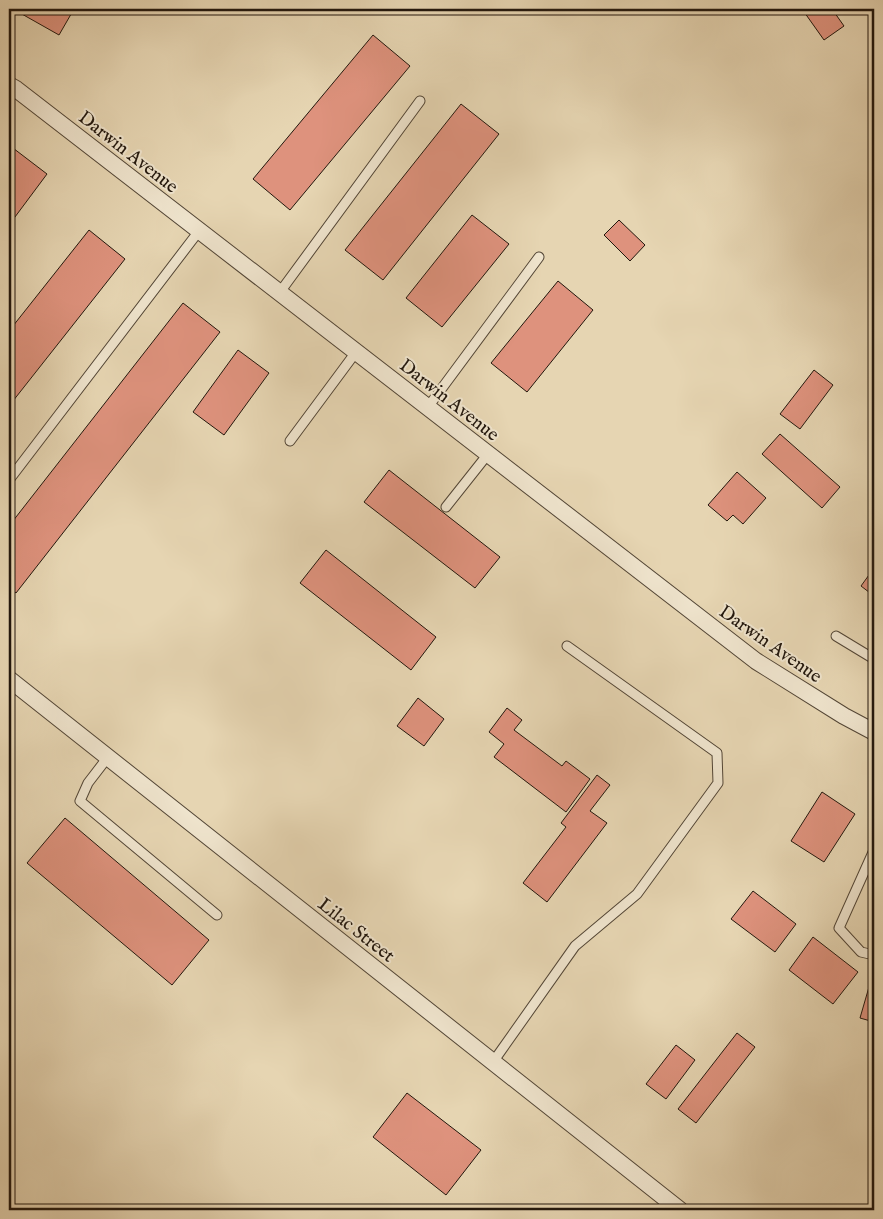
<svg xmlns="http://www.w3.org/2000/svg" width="883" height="1219" font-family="'IM FELL English',serif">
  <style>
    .building { fill: #de927d; stroke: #22170d }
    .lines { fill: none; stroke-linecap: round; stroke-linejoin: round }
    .lane-casing { stroke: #534636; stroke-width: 11 }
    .street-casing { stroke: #534636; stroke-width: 18 }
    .lane { stroke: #efe4cd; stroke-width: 9 }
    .street { stroke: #efe4cd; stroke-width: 16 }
    .labels { text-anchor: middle; stroke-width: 4; stroke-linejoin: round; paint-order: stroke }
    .street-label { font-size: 19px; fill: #22170d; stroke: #efe4cd }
  </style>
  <rect width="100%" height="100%" fill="#e6d5b2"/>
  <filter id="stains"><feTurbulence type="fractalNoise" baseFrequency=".004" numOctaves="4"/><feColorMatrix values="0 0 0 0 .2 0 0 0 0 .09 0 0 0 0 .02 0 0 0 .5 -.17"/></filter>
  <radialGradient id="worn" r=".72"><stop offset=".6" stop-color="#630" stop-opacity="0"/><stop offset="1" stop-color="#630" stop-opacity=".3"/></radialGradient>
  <!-- building -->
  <g class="building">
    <polygon points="13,9 74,9 59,35"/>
    <polygon points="802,9 832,9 844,26 824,40"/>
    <polygon points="373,35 410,66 290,210 253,179"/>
    <polygon points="461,104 499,134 383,280 345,250"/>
    <polygon points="9,145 47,174 9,225"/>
    <polygon points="472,215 509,244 442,327 406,298"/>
    <polygon points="619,220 645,245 630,261 604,235"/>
    <polygon points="89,230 125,259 9,406 9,331"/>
    <polygon points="558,281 593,310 527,392 491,363"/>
    <polygon points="183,303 220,332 16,593 9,588 9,526"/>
    <polygon points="238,350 269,373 224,435 193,412"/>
    <polygon points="814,370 833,385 800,429 780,414"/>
    <polygon points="780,434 840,487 822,508 762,454"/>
    <polygon points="389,470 500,557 475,588 364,502"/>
    <polygon points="737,472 766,498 743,524 733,515 727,521 708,505"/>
    <polygon points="326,550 436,637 411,670 300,583"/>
    <polygon points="874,568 874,596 861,586"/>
    <polygon points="418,698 444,719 424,746 397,726"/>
    <polygon points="507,708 522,720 514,730 562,766 566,761 590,779 566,812 494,757 504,744 489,732"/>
    <polygon points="597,775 610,785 590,811 607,823 547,902 523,883 566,827 561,823"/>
    <polygon points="822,792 855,814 824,862 791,841"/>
    <polygon points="65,818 209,940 172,985 27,863"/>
    <polygon points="753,891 796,924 775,952 731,919"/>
    <polygon points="813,937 858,972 833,1004 789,970"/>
    <polygon points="871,980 874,981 874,1022 860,1018"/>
    <polygon points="737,1033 755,1047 696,1123 678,1109"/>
    <polygon points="676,1045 695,1060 666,1099 646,1084"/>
    <polygon points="407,1093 481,1150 446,1195 373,1137"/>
  </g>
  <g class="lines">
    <!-- lane casing -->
    <g class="lane-casing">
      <g id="lane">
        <polyline points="280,292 420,101"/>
        <polyline points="428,407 539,257"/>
        <polyline points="290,441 356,352"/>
        <polyline points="9,480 199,231"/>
        <polyline points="446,507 488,454"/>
        <polyline points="836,636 874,659"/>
        <polyline points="108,757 88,783 80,801 217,915"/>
        <polyline points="874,850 839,928 861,952 874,955"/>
        <polyline points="493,1062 575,946 637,894 718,783 717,753 567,646"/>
      </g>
    </g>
    <!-- street casing -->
    <g class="street-casing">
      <g id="street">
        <polyline points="9,85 16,89 756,661 844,716 874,732"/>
        <polyline points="9,679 680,1210"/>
      </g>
    </g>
    <!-- lane -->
    <use href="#lane" class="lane"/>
    <!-- street -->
    <use href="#street" class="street"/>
  </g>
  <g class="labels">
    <!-- street labels -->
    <g class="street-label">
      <text transform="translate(129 151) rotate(38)" y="7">Darwin Avenue</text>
      <text transform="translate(450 399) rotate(38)" y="7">Darwin Avenue</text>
      <text transform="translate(771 643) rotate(35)" y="7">Darwin Avenue</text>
      <text transform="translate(357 929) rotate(38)" y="7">Lilac Street</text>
    </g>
  </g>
  <!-- margin -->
  <rect width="883" height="1219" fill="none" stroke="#e6d5b2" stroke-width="30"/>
  <rect x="10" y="10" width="863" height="1199" fill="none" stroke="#22170d" stroke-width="2.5"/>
  <rect x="15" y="15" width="853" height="1189" fill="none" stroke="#22170d"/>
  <rect width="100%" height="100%" filter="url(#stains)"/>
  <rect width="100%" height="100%" fill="url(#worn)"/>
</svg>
